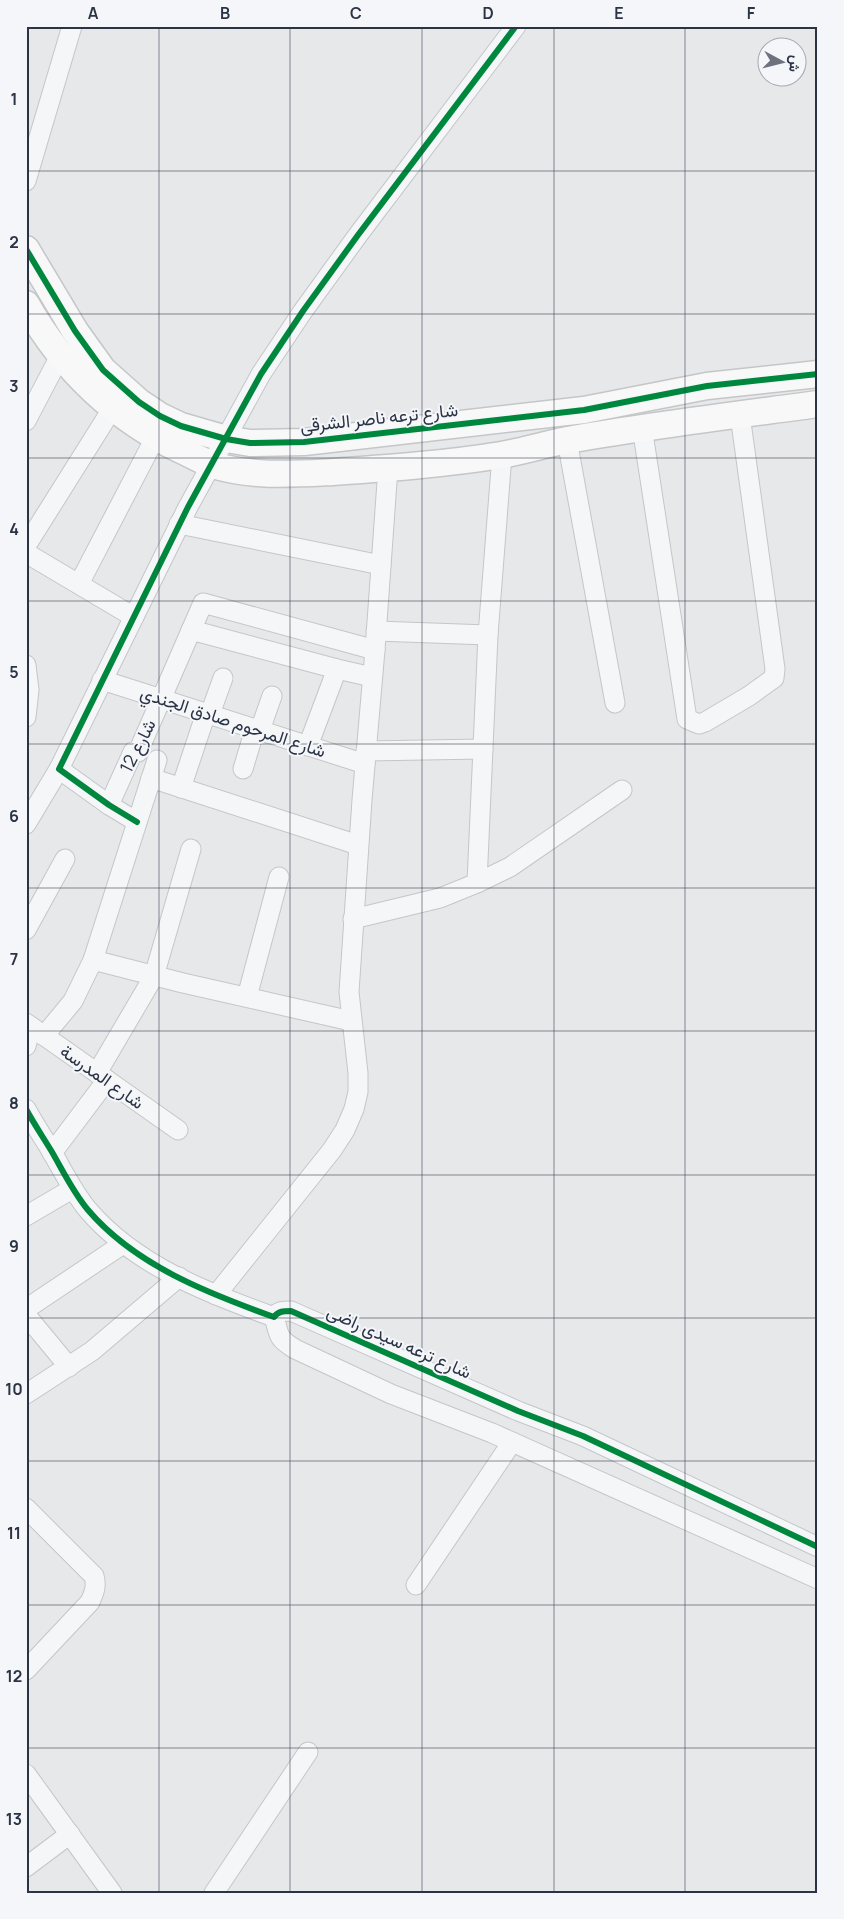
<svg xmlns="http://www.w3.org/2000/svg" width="844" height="1919" font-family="Manrope,Vazirmatn,sans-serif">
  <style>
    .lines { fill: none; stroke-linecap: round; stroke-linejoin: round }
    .street-casing { stroke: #c4c6c8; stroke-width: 21 }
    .secondary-casing { stroke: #c4c6c8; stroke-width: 29 }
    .street { stroke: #f5f6f7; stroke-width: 19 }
    .secondary { stroke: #f8f8f8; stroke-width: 26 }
    .cycleway-casing { stroke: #f4f6f9; stroke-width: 9 }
    .cycleway { stroke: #00873e; stroke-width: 6 }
    .grid { fill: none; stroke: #2b3445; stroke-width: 1; stroke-opacity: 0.55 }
    .labels { text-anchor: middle; stroke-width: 4; stroke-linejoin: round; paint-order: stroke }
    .street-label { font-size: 18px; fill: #2b3445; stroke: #f4f6f9 }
    .neatline { fill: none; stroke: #2b3445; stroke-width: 2 }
    .grid-label { font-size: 16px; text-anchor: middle; font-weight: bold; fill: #2b3445 }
  </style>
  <rect width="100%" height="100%" fill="#e6e8ea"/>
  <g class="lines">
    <!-- street casing -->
    <g class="street-casing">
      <g id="street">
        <polyline points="26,181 72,26"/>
        <polyline points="26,421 60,356"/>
        <polyline points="642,427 687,719 699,724 705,722 749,696 774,678 775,669 740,415"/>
        <polyline points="567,440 615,703"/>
        <polyline points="179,524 381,565"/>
        <polyline points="26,546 112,409"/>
        <polyline points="26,553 134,617"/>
        <polyline points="79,584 155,438"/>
        <polyline points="191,630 337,669"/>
        <polyline points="376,631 488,635"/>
        <polyline points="26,665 29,690 26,717"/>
        <polyline points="102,680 365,764"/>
        <polyline points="210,714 223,678"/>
        <polyline points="260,730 272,696"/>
        <polyline points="308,746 337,669 372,677"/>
        <polyline points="366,751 483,749"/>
        <polyline points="243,769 255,729"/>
        <polyline points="151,778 358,845"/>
        <polyline points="181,788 206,713"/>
        <polyline points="109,805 133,752 138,752 203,603 375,650"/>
        <polyline points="137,822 109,805 59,769 188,507 261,374 303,311 358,235 516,26"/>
        <polyline points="26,824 59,769"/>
        <polyline points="477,883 488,635 502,455"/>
        <polyline points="353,919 440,898 477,883 510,867 622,790"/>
        <polyline points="26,930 65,859"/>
        <polyline points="93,960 183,983 351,1021"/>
        <polyline points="247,997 279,877"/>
        <polyline points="26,1023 178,1130"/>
        <polyline points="44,1036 73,1001 93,960 157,760"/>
        <polyline points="26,1046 31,1027"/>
        <polyline points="97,1073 154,976 191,849"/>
        <path d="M26,1109C34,1124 43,1137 52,1152C63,1171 73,1192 88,1210C135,1265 207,1293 274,1317C278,1311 284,1311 291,1311L518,1411L583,1436L818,1547"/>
        <polyline points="52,1153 107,1080"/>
        <polyline points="26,1216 72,1189"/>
        <polyline points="216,1295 332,1150 345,1130 354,1109 358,1092 358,1073 349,992 362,800 375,650 388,468"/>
        <polyline points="26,1309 123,1244"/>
        <polyline points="26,1315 69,1367"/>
        <path d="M274,1317C280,1336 276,1337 295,1349L391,1394L492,1433L818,1579"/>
        <polyline points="26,1394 92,1351 179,1277"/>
        <path d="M26,1508L94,1576C97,1586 94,1593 90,1602L26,1670"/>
        <polyline points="416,1585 512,1442"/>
        <polyline points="26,1774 112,1893"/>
        <polyline points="26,1867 70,1834"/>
        <polyline points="214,1893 308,1752"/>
      </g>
    </g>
    <!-- secondary casing -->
    <g class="secondary-casing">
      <g id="secondary">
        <polyline points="26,249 75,331 103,370 139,402 160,416 181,426 226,439 250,443 304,442 584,410 707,386 818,374"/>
        <path d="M26,304C63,369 114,418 181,450C192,455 202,461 213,465C252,477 293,474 333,472C389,468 446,464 501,455C525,451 549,443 573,439C654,425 736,415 818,404"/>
      </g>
    </g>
    <!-- street -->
    <use href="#street" class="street"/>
    <!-- secondary -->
    <use href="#secondary" class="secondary"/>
    <!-- cycleway casing -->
    <g class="cycleway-casing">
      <g id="cycleway">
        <polyline points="26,249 75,331 103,370 139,402 160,416 181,426 226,439 250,443 304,442 584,410 707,386 818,374"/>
        <polyline points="137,822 109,805 59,769 188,507 261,374 303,311 358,235 516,26"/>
        <path d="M26,1109C34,1124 43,1137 52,1152C63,1171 73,1192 88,1210C135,1265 207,1293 274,1317C278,1311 284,1311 291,1311L518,1411L583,1436L818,1547"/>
      </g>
    </g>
    <!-- cycleway -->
    <use href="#cycleway" class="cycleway"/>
  </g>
  <!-- grid -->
  <path class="grid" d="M159,26V1893M290,26V1893M422,26V1893M554,26V1893M685,26V1893M26,171H818M26,314H818M26,458H818M26,601H818M26,744H818M26,888H818M26,1031H818M26,1175H818M26,1318H818M26,1461H818M26,1605H818M26,1748H818"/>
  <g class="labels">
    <!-- street labels -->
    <g class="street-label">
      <text transform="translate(379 418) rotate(-6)" y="6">شارع ترعه ناصر الشرقى</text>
      <text transform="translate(233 722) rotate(18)" y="6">شارع المرحوم صادق الجندي</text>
      <text transform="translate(138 746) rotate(-63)" y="6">شارع 12</text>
      <text transform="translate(102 1077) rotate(35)" y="6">شارع المدرسة</text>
      <text transform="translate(399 1342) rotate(24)" y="6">شارع ترعه سيدى راضى</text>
    </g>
  </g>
  <!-- border -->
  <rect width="844" height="1919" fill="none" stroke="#f4f6f9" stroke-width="55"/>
  <!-- north arrow -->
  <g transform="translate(782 62) rotate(97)"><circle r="24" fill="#f4f6f9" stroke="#a4a8b1"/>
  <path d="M0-4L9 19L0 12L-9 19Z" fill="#6c737f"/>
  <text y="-8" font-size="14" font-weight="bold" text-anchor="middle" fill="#2b3445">ش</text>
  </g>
  <rect x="28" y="28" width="788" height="1864" class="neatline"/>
  <g class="grid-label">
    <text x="93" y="19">A</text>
    <text x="225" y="19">B</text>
    <text x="356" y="19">C</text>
    <text x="488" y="19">D</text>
    <text x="619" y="19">E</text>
    <text x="751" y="19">F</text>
    <text x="14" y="105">1</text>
    <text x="14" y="248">2</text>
    <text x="14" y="392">3</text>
    <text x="14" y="535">4</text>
    <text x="14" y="678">5</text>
    <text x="14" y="822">6</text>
    <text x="14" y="965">7</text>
    <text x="14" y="1109">8</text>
    <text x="14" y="1252">9</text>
    <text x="14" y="1395">10</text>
    <text x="14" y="1539">11</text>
    <text x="14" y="1682">12</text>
    <text x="14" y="1825">13</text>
  </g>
</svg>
